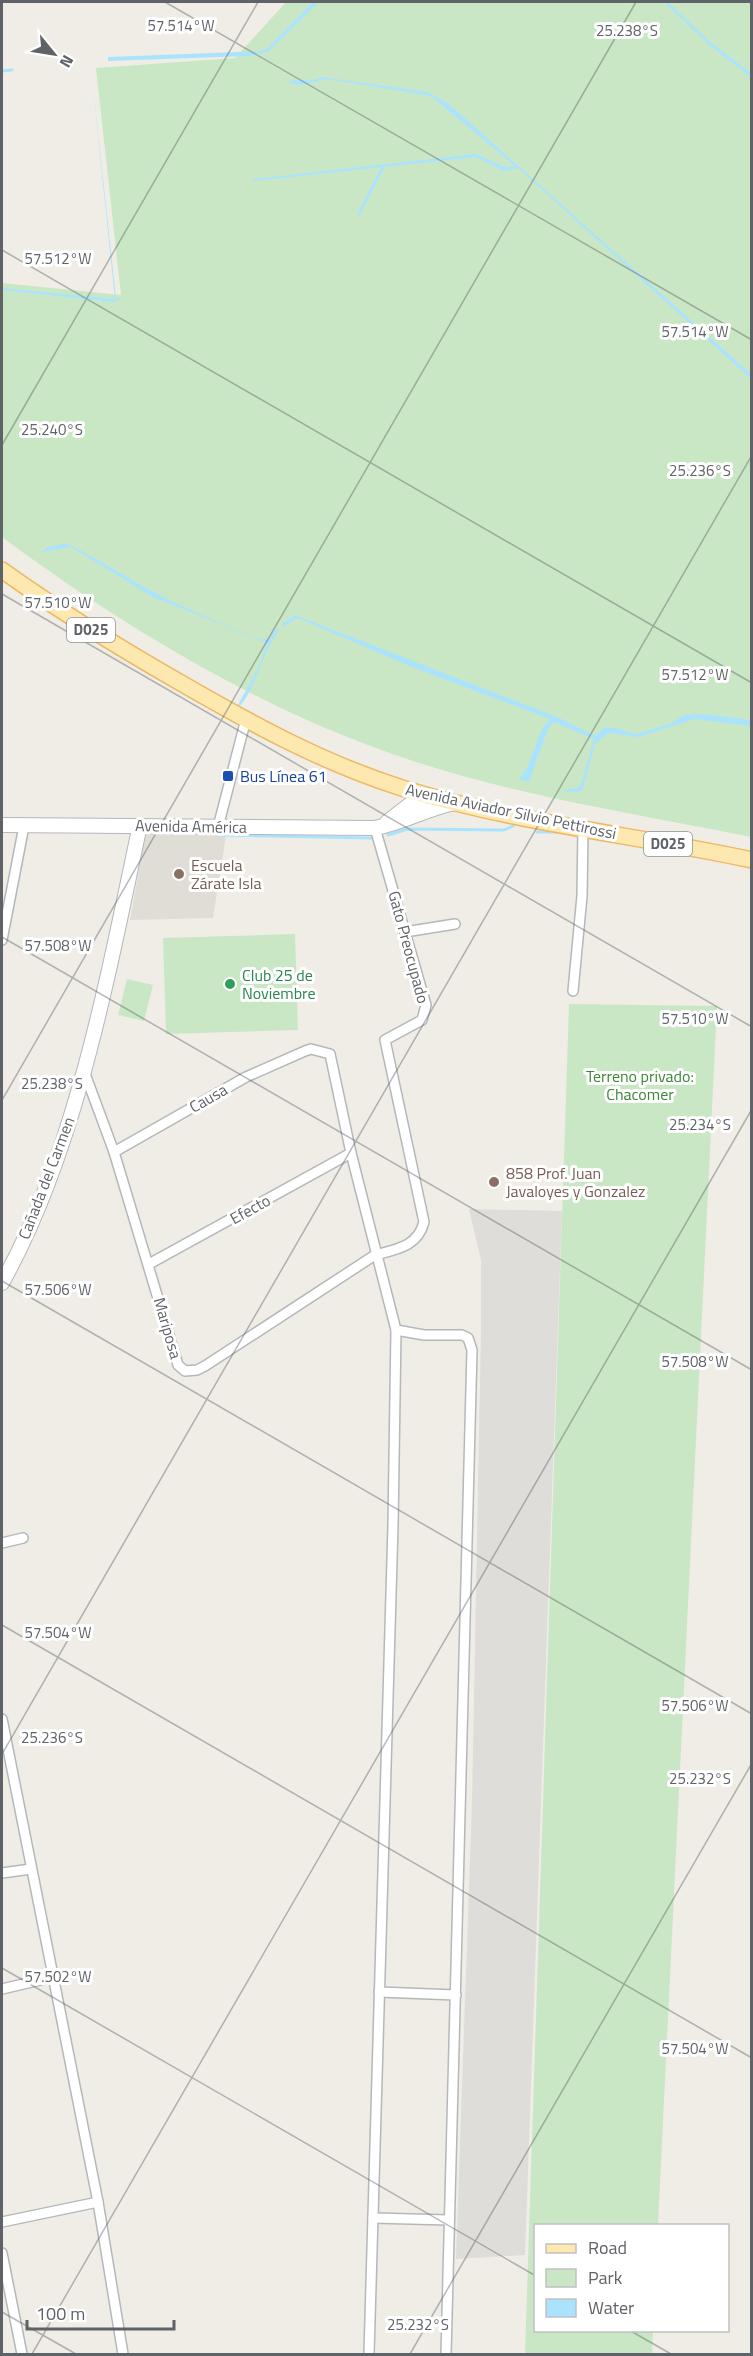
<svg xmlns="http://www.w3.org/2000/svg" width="753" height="2356" font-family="'Titillium Web',sans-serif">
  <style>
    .industrial { fill: #dfddd9 }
    .education { fill: #e0dcd6 }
    .green { fill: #c9e7c5 }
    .water { fill: #abe3fd }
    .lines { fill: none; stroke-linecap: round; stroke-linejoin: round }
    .stream { stroke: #abe3fd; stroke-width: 3 }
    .street-casing { stroke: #b4b8bb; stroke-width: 12 }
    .secondary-casing { stroke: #b4b7bb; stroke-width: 16 }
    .primary-casing { stroke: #eeb762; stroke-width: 18 }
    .street { stroke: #fff; stroke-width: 9 }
    .secondary { stroke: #fff; stroke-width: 14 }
    .primary { stroke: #fde8b0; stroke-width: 15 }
    .ticks { fill: none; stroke: #5f6367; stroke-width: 1.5; stroke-opacity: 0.45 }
    .transit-dot { fill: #1a4fb4; stroke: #fff; stroke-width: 2 }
    .education-dot { fill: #8d6e63; stroke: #fff; stroke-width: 2 }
    .leisure-dot { fill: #2e9e5b; stroke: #fff; stroke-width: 2 }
    .labels { text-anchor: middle; stroke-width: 6; stroke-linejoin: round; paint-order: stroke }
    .shield { fill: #fff; stroke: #8f9295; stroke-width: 1.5 }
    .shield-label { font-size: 15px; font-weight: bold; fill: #5f6367 }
    .transit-label { font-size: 16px; fill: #164399; stroke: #fff; text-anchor: start }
    .street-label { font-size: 16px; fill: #5f6367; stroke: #fff }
    .education-label { font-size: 16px; fill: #785e54; stroke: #fff; text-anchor: start }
    .leisure-label { font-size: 16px; fill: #27864d; stroke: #fff; text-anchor: start }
    .park-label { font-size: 16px; fill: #3d8538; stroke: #fff }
    .ticks-label { font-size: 15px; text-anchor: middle; fill: #5f6367; stroke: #fff; stroke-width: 6; stroke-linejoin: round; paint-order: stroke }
  </style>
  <rect width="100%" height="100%" fill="#f0ede7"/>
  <!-- industrial -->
  <polygon class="industrial" points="469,1209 562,1211 525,2255 456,2259 472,1802 481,1331 481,1260"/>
  <!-- education -->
  <polygon class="education" points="147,826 227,829 213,918 130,920"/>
  <!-- green -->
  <g class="green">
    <path d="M286,2H751V837C623,811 490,792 368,745C240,697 111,618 2,537V283L121,295L96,68L235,58Z"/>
    <polygon points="295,934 298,1030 166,1034 163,938"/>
    <polygon points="127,979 153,985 144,1021 118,1015"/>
    <polygon points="569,1004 717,1006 658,2225 536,2226 536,2330 653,2331 652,2354 525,2354"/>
  </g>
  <!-- water -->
  <g class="water">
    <polygon points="313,2 319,2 268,52 248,56 108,61 108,57 261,51 268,48"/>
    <polygon points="91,68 116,298 122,299 113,302 2,290 2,288 115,299"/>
    <path d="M322,77L428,92L449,104L751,374V379L518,168L504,171L476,157L253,181V179L476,154L505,167L515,166L431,96L327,79L303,85L287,83C295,77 310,84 322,77Z"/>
    <path d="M64,544C71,543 108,566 117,571C161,599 210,619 259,639L268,640L277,627L279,630C262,652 258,684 240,706L238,705L259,666L267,643L153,597L71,547L41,552L48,547Z"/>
    <polygon points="295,615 562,719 595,736 604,728 616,728 636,734 670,724 684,715 703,714 751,720 751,726 695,719 639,737 609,733 595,744 582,791 565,792 564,790 577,788 581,784 594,739 554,722 548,729 529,782 519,779 527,768 542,729 550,719 412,667 300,619 295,619 284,627 282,624"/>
  </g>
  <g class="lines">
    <!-- stream -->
    <g class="stream">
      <polyline points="666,2 708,42 752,76"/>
      <polyline points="2,71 12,70"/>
      <polyline points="359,214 384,165"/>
      <polyline points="537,832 559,832"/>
      <polyline points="217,835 371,838"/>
      <polyline points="388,835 408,829 504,830 513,826"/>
    </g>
    <!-- street casing -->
    <g class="street-casing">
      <g id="street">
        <polyline points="218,827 246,719"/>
        <polyline points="405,932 455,924"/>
        <polyline points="2,940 24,826"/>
        <polyline points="573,991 582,896 583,828"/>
        <path d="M84,1071L114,1152L178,1365L185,1371L197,1370L205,1366L375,1255C398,1249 418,1246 424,1222L385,1040L422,1020L426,1005L375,828"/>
        <polyline points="114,1152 246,1077 305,1051 311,1049 330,1054 351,1153 396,1330 393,1525 369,2354"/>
        <polyline points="149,1264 351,1153"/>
        <polyline points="396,1330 424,1335 462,1335 468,1338 472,1350 446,2354"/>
        <polyline points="2,1543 23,1538"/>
        <polyline points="2,1719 98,2202 123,2354"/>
        <polyline points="2,1873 31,1869"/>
        <polyline points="2,1989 53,1977"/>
        <polyline points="379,1992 456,1995"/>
        <polyline points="373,2218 449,2220"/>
        <polyline points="2,2222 98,2202"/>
        <polyline points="2,2253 22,2354"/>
      </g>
    </g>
    <!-- secondary casing -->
    <g class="secondary-casing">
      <g id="secondary">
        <polyline points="387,822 409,805 428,795"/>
        <path d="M2,825L375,828C404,823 427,808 455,803"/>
        <path d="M2,1283C77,1149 108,974 140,825"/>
      </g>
    </g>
    <!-- primary casing -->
    <g class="primary-casing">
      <path id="primary" d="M2,570C59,611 120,648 181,683C252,724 323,763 402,788C514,823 636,835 752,860"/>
    </g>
    <!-- street -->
    <use href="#street" class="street"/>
    <!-- secondary -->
    <use href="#secondary" class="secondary"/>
    <!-- primary -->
    <use href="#primary" class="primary"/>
  </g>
  <!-- ticks -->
  <path class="ticks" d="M165,2L752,340M2,250L752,683M2,445L258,2M2,594L752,1027M2,937L752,1370M2,1100L636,2M2,1281L752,1714M2,1625L752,2058M2,1754L752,455M2,1968L536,2276M2,2312L76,2354M629,2330L671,2354M32,2354L752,1109M410,2354L752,1763"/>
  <!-- markers -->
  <rect class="transit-dot" x="222" y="770" width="12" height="12" rx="3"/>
  <g class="education-dot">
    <circle cx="179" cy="874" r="6"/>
    <circle cx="494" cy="1182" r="6"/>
  </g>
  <circle class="leisure-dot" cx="230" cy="984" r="6"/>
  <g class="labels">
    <!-- shield labels -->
    <g class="shield">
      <rect x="67" y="618" width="48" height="24" rx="4.5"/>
      <rect x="644" y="832" width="48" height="24" rx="4.5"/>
    </g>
    <g class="shield-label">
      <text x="91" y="635">D025</text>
      <text x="668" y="849">D025</text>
    </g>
    <!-- transit labels -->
    <g class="transit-label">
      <text x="240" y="782">Bus Línea 61</text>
    </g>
    <!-- street labels -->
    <g class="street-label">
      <text transform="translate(511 811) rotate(12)" y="6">Avenida Aviador Silvio Pettirossi</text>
      <text transform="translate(191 826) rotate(1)" y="6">Avenida América</text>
      <text transform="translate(409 947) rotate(75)" y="6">Gato Preocupado</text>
      <text transform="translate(208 1098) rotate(-30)" y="6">Causa</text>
      <text transform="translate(46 1178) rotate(-69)" y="6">Cañada del Carmen</text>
      <text transform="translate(250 1209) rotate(-29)" y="6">Efecto</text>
      <text transform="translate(168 1328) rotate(74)" y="6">Mariposa</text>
    </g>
    <!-- education labels -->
    <g class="education-label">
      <text x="191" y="871">Escuela<tspan x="191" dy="18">Zárate Isla</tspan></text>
      <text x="506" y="1179">858 Prof. Juan<tspan x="506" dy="18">Javaloyes y Gonzalez</tspan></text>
    </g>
    <!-- leisure labels -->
    <g class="leisure-label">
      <text x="242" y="981">Club 25 de<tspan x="242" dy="18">Noviembre</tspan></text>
    </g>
    <!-- park labels -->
    <g class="park-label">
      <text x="640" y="1082">Terreno privado:<tspan x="640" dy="18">Chacomer</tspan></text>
    </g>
  </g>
  <g class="ticks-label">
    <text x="181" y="31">57.514°W</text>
    <text x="627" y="36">25.238°S</text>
    <text x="58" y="264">57.512°W</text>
    <text x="695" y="337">57.514°W</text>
    <text x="52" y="435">25.240°S</text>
    <text x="700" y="476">25.236°S</text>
    <text x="58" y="608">57.510°W</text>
    <text x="695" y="680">57.512°W</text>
    <text x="58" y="951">57.508°W</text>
    <text x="695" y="1024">57.510°W</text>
    <text x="52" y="1089">25.238°S</text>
    <text x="700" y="1130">25.234°S</text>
    <text x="58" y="1295">57.506°W</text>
    <text x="695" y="1367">57.508°W</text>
    <text x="58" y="1638">57.504°W</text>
    <text x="695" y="1711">57.506°W</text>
    <text x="52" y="1743">25.236°S</text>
    <text x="700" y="1784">25.232°S</text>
    <text x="58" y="1982">57.502°W</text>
    <text x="695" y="2054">57.504°W</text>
    <text x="418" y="2330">25.232°S</text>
  </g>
  <!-- border -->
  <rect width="753" height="2356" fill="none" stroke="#5f6367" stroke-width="6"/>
  <!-- legend -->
  <rect x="534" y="2224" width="195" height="108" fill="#ffffff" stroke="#bfc1c2" stroke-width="1.5"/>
  <rect x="546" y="2244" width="30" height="9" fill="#fde8b0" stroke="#bfc1c2" stroke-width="1.5"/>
  <text x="588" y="2254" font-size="18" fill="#5f6367">Road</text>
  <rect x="546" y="2269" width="30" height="18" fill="#c9e7c5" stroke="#bfc1c2" stroke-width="1.5"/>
  <text x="588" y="2284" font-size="18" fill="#5f6367">Park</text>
  <rect x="546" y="2299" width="30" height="18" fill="#abe3fd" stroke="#bfc1c2" stroke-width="1.5"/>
  <text x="588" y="2314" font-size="18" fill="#5f6367">Water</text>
  <!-- north arrow -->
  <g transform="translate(54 54) rotate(120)" stroke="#ffffff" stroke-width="4.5" paint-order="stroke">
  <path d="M0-4.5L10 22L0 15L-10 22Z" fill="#5f6367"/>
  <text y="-9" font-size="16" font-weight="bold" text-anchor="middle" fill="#5f6367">N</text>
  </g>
  <!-- scale -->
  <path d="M27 2320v9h147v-9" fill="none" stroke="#5f6367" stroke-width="3"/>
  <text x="36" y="2320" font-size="18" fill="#5f6367" stroke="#ffffff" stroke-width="4.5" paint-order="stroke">100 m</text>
</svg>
